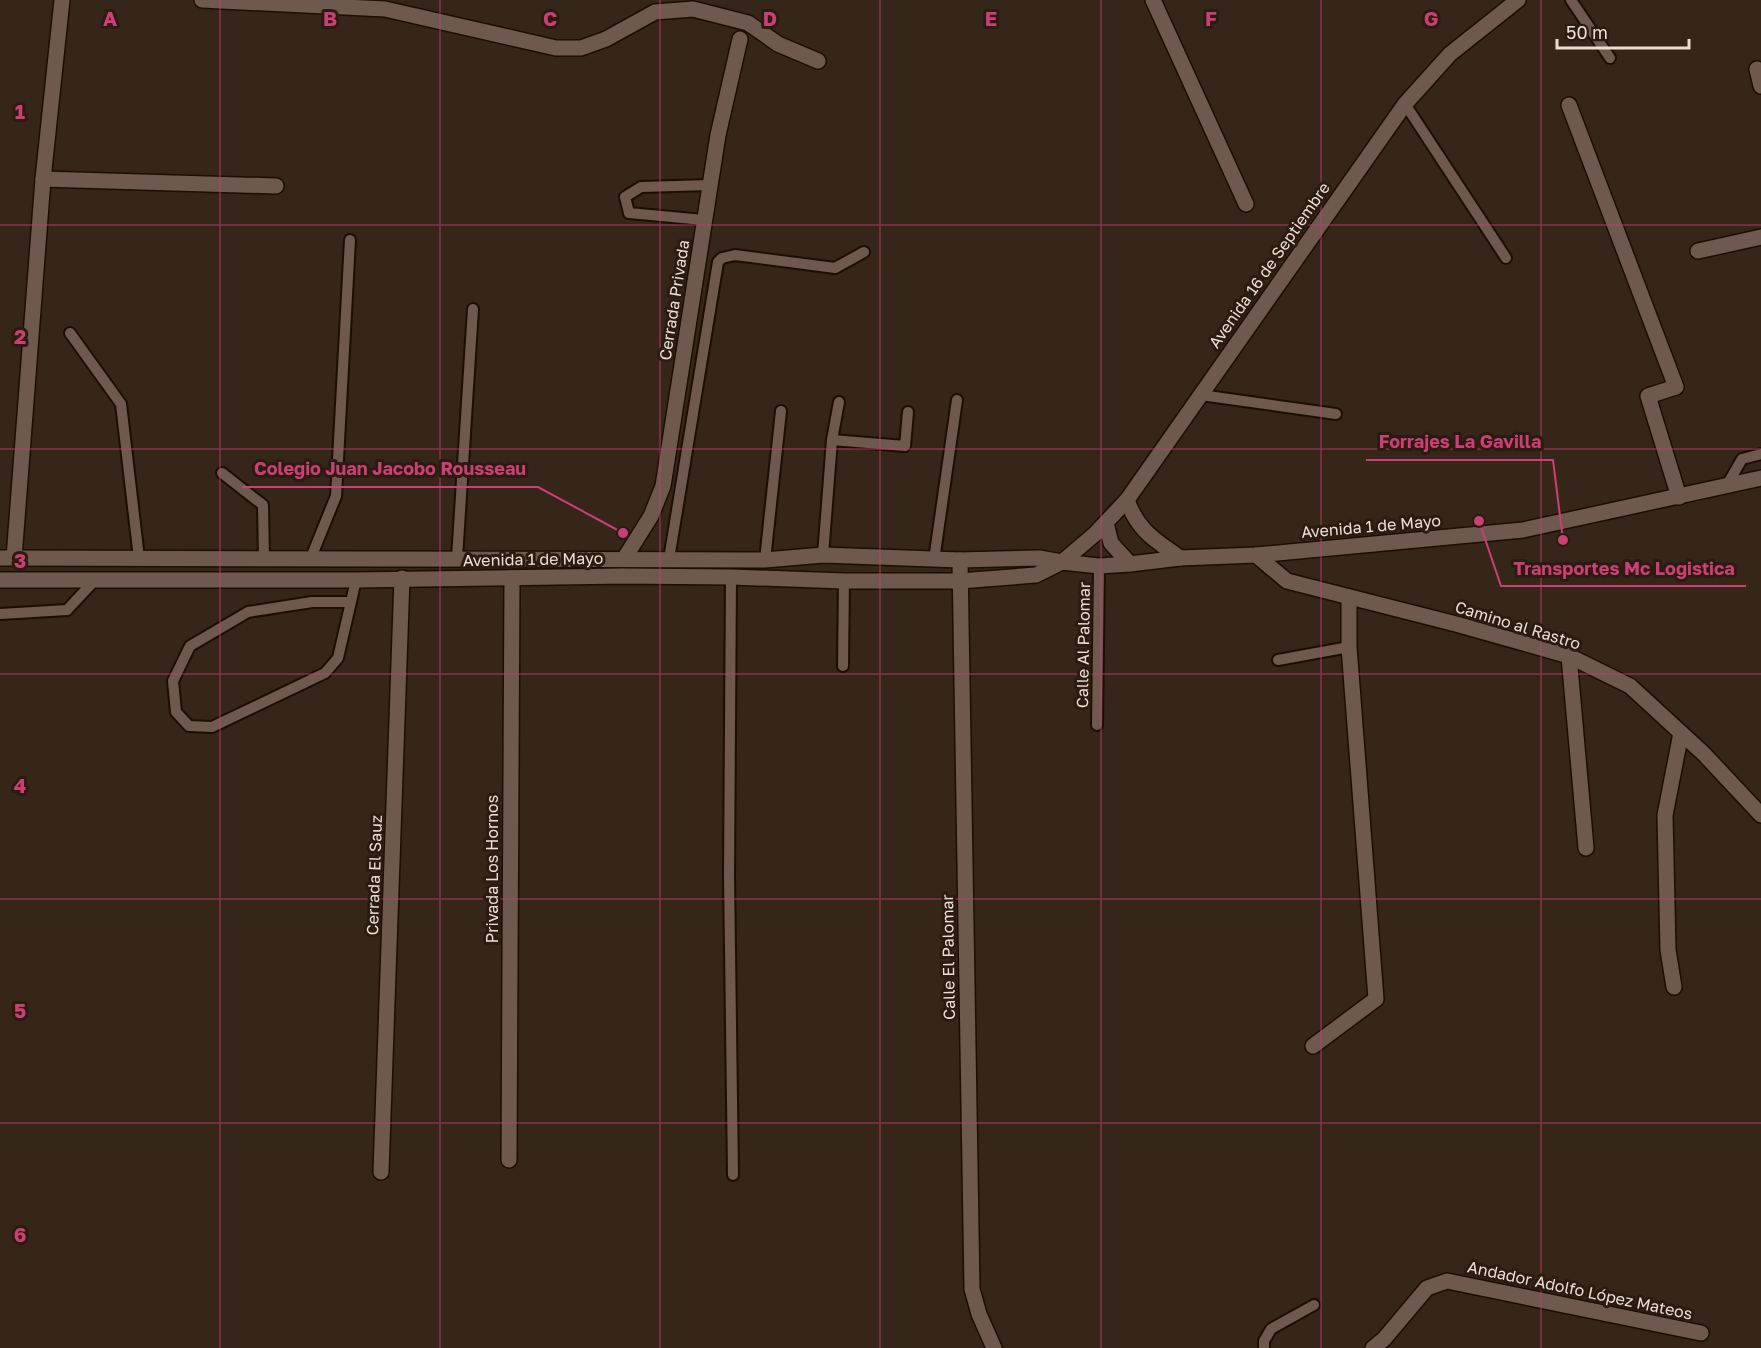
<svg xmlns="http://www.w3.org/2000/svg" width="1761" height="1348" font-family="'Golos Text',sans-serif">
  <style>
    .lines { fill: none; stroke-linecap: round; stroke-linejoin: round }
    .service-casing { stroke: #1d0e04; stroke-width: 14 }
    .minor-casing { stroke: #1d0e04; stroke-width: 18 }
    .secondary-casing { stroke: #1d0e04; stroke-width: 18 }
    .service { stroke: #6d594d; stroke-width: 10 }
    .minor { stroke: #6d594d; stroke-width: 15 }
    .secondary { stroke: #6d594d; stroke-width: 15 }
    .grid { fill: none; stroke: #ca4074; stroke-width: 1.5; stroke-opacity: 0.55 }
    .labels { text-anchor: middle; stroke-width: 6; stroke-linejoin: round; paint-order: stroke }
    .street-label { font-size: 16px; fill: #eaded6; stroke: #2c1b10 }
    .grid-label { font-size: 20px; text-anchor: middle; font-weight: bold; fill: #ca4074; stroke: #2c1b10; stroke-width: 6; stroke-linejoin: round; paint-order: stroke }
    .leader { fill: none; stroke: #ca4074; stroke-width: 2 }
    .callout-dot { fill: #ca4074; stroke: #2c1b10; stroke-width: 2 }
    .callout-label { font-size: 18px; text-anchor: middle; font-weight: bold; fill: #ca4074; stroke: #2c1b10; stroke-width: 6; stroke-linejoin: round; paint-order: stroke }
  </style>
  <rect width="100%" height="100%" fill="#362519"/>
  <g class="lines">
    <!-- service casing -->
    <g class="service-casing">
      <g id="service">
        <polyline points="1571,0 1610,58"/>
        <polyline points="1405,104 1506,258"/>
        <polyline points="704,220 629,213 625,197 641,187 710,185"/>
        <polyline points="70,333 121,404 139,558"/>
        <polyline points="1201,395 1336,414"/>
        <polyline points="832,440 905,446 908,412"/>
        <polyline points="222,473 263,505 264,559"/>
        <polyline points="1727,485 1742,459 1761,454"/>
        <polyline points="823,555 832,440 839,402"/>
        <polyline points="457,558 473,309"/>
        <polyline points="669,559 718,262 722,258 735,255 835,268 864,252"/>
        <polyline points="310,560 336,496 350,240"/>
        <polyline points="765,560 781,411"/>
        <polyline points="934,560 957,400"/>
        <polyline points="731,577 729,875 733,1175"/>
        <polyline points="351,602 312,602 248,612 190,646 173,681 176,712 189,726 212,727 325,673 338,658 356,580"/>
        <polyline points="0,614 67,610 95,580"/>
        <polyline points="1278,660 1349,647"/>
        <polyline points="843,666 844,581"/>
        <polyline points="1097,725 1099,566"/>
        <polyline points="1264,1348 1264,1341 1271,1329 1314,1305"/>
      </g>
    </g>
    <!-- minor casing -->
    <g class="minor-casing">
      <g id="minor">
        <polyline points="202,0 385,9 556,48 581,48 606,39 655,12 693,9 748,23 778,44 818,61"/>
        <polyline points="1153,0 1246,204"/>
        <polyline points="1757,69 1761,86"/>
        <polyline points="1569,105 1676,387 1648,396 1679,497"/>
        <polyline points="43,179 276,186"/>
        <polyline points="1698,251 1761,237"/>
        <polyline points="1256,555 1287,581 1456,624 1569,656 1630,686 1704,754 1761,815"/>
        <polyline points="14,558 43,179 62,0"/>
        <polyline points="624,559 651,516 663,486 718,135 740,39"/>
        <polyline points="960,560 972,1289 979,1314 994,1348"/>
        <polyline points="1569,656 1586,848"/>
        <polyline points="1674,987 1668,950 1665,815 1681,733"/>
        <polyline points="1313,1046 1376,999 1349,647 1349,597"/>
        <polyline points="509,1160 512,578"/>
        <polyline points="381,1172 402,578"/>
        <polyline points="1373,1348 1384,1339 1427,1288 1447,1281 1701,1333"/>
      </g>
    </g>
    <!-- secondary casing -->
    <g class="secondary-casing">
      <g id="secondary">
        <path d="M1127,500C1138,531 1154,539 1180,558"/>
        <polyline points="1106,523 1111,543 1130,564"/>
        <polyline points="0,558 765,560 823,555 960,560 1039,558 1062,562 1099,566 1130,564 1180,558 1256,555 1523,530 1761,478"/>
        <polyline points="0,580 356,580 624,576 731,577 844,581 960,581 1036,575 1062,562 1095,534 1127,500 1405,104 1450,54 1518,0"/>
      </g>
    </g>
    <!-- service -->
    <use href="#service" class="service"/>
    <!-- minor -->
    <use href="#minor" class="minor"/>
    <!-- secondary -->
    <use href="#secondary" class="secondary"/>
  </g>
  <!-- grid -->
  <path class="grid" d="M220,0V1348M440,0V1348M660,0V1348M880,0V1348M1101,0V1348M1321,0V1348M1541,0V1348M0,225H1761M0,449H1761M0,674H1761M0,899H1761M0,1123H1761"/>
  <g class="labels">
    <!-- street labels -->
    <g class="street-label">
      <text transform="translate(1269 265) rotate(-55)" y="6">Avenida 16 de Septiembre</text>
      <text transform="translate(674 300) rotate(-81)" y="6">Cerrada Privada</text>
      <text transform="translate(1371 526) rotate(-5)" y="6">Avenida 1 de Mayo</text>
      <text transform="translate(533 559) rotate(-1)" y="6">Avenida 1 de Mayo</text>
      <text transform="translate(1518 625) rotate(17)" y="6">Camino al Rastro</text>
      <text transform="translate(1083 645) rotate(-89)" y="6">Calle Al Palomar</text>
      <text transform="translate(492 869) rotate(-90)" y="6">Privada Los Hornos</text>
      <text transform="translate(374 875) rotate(-88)" y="6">Cerrada El Sauz</text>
      <text transform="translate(948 957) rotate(-91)" y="6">Calle El Palomar</text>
      <text transform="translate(1580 1290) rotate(12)" y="6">Andador Adolfo López Mateos</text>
    </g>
  </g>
  <g class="grid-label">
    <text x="110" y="26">A</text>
    <text x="330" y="26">B</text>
    <text x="550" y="26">C</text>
    <text x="770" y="26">D</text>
    <text x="991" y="26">E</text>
    <text x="1211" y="26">F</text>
    <text x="1431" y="26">G</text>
    <text x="20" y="119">1</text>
    <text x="20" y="344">2</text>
    <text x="20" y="568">3</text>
    <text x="20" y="793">4</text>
    <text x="20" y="1018">5</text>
    <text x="20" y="1242">6</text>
  </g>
  <!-- callouts -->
  <path class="leader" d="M1563 540L1553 460H1366M623 533L538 487H242M1479 521L1501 586H1746"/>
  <g class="callout-dot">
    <circle cx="1563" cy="540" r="6"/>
    <circle cx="623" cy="533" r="6"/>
    <circle cx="1479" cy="521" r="6"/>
  </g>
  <g class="callout-label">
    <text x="1460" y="448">Forrajes La Gavilla</text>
    <text x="390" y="475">Colegio Juan Jacobo Rousseau</text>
    <text x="1624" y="575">Transportes Mc Logistica</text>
  </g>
  <!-- scale -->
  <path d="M1557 39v9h132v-9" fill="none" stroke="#eaded6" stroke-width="3"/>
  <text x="1566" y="39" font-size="18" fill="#eaded6" stroke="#2c1b10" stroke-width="4.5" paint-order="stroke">50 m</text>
</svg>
